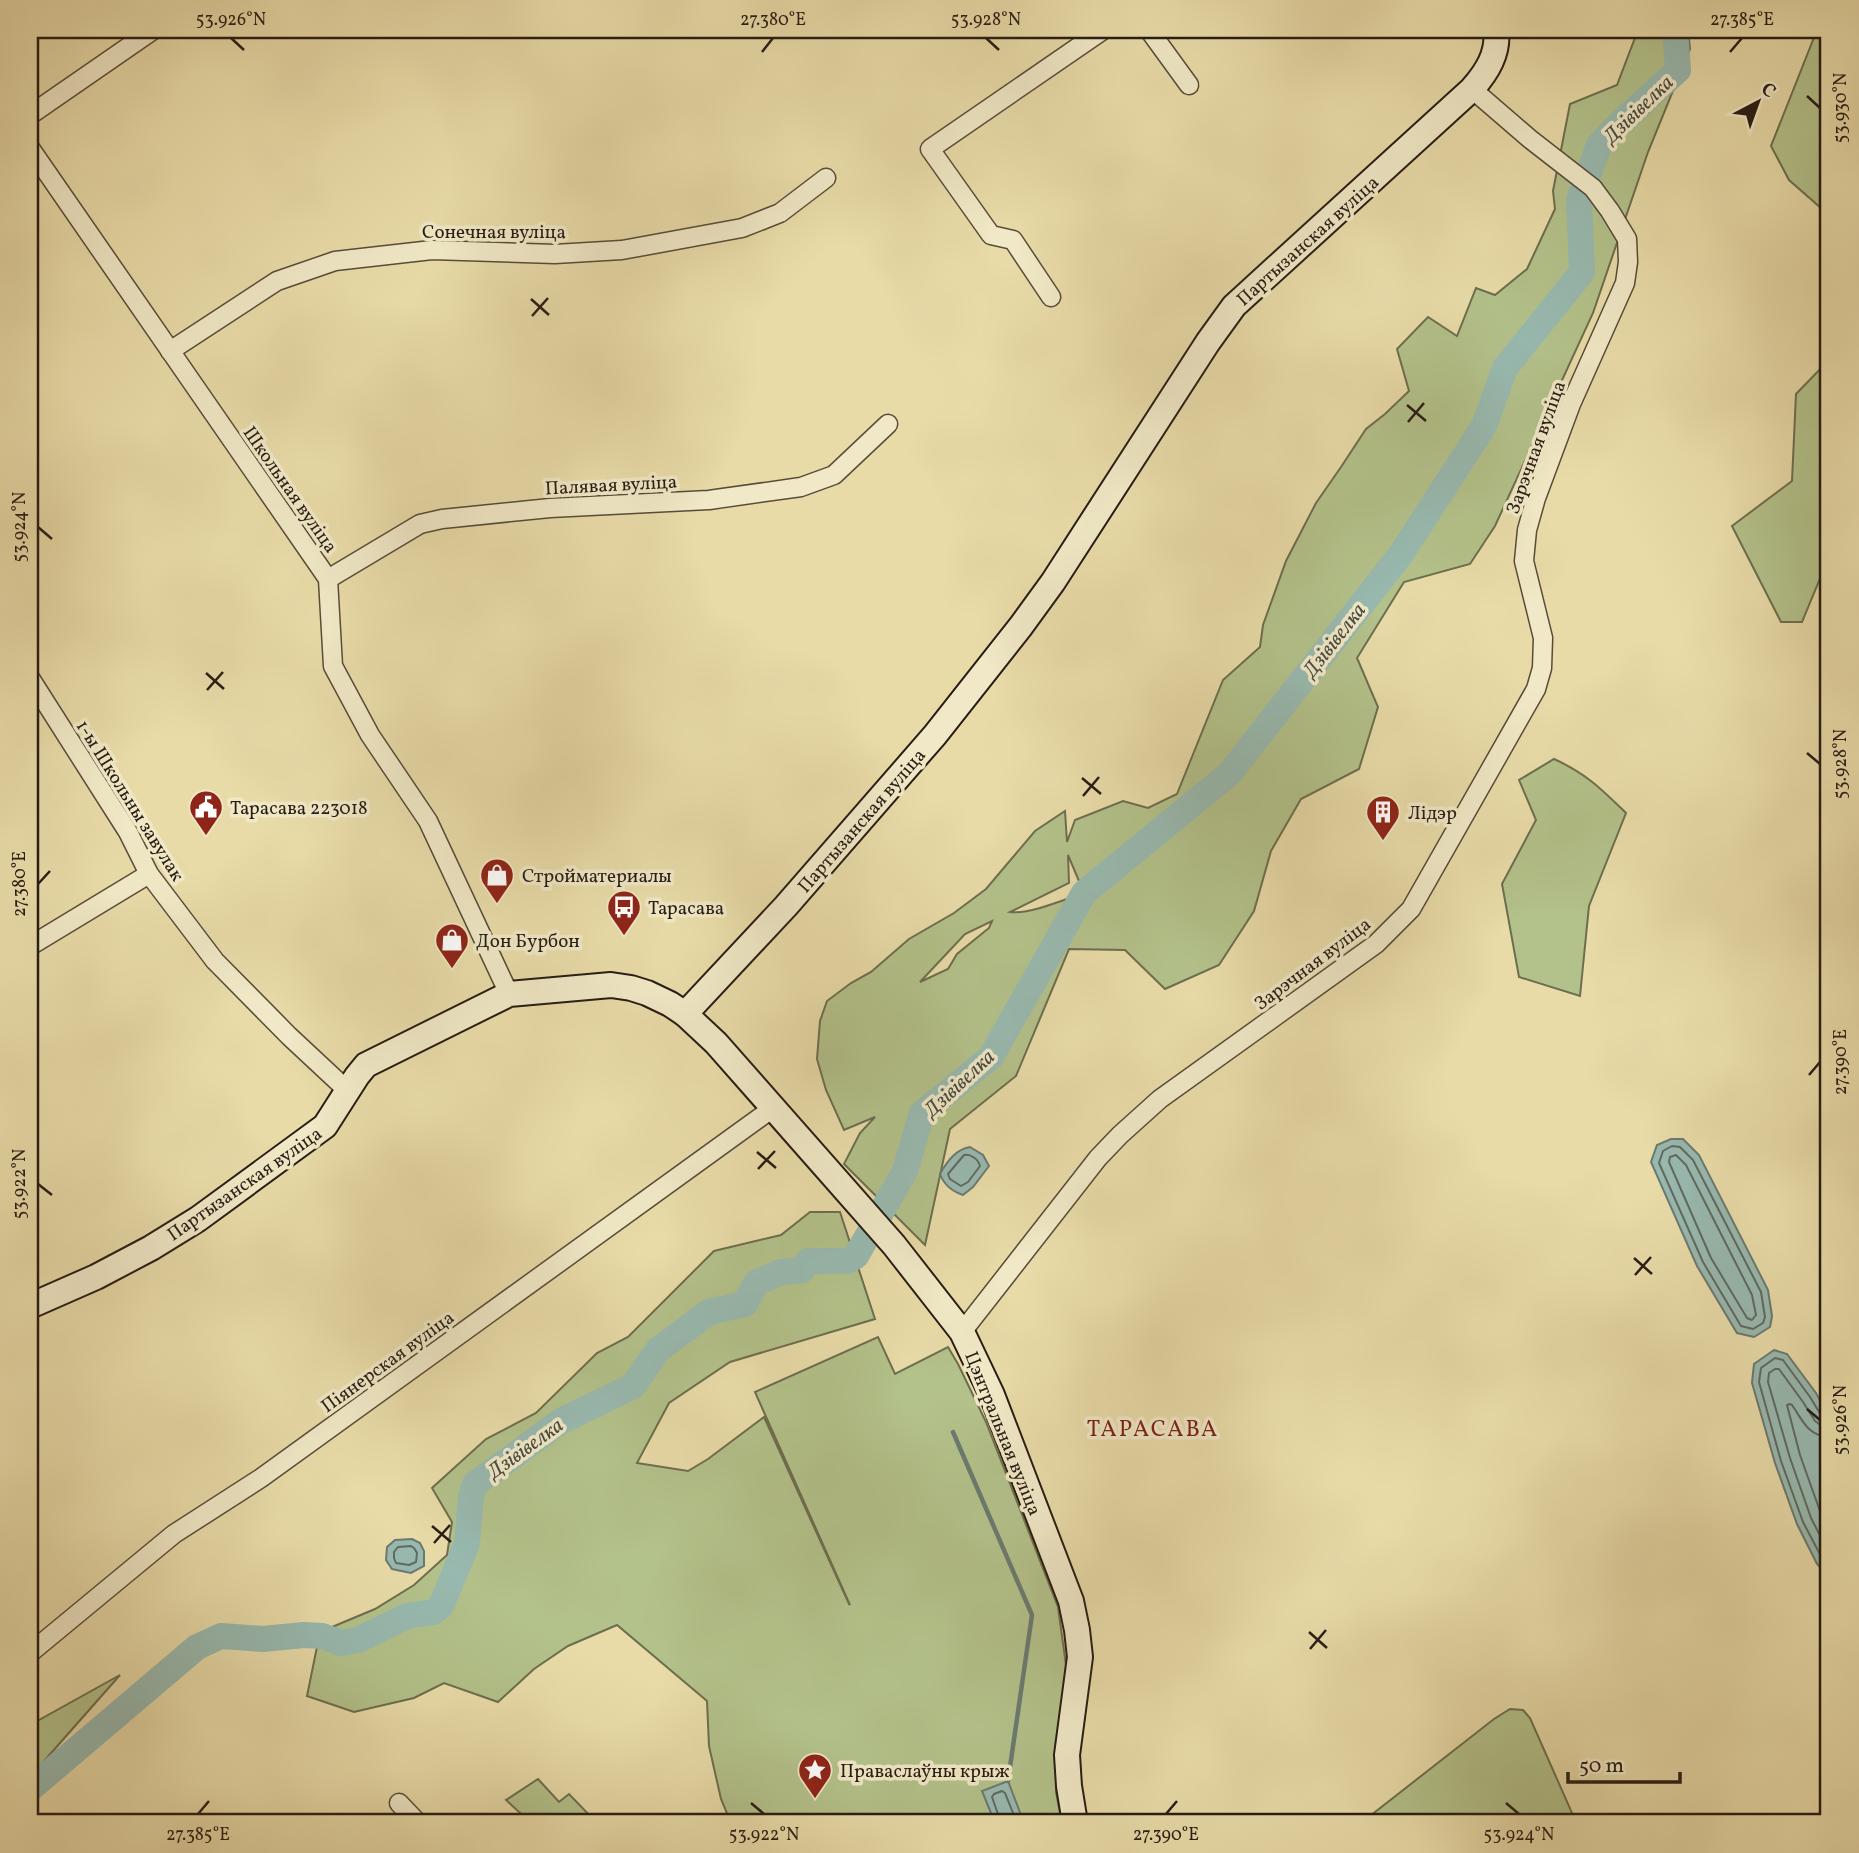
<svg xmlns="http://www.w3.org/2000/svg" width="1859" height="1853" font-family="Vollkorn,serif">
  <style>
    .green { fill: #b3c18a; stroke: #6d6e4f; stroke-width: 2; fill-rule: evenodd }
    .water { fill: #98b9af; stroke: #6b7a71; stroke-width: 2 }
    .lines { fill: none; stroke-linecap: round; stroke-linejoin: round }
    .shore { stroke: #606a62; stroke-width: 2 }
    .stream { stroke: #6b7a71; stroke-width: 4.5 }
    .river { stroke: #98b9af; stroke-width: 26 }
    .street-casing { stroke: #574c39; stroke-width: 21 }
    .secondary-casing { stroke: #271c14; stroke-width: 28 }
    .street { stroke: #f0e8c6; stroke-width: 18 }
    .secondary { stroke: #f0e8c6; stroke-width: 24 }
    .ticks { fill: none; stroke: #271c14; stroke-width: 2.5 }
    .labels { text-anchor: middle; stroke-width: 7; stroke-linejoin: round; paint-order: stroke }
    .street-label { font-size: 19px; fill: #271c14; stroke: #f0e8c6 }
    .poi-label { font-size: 19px; fill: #271c14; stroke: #f0e8c6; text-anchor: start }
    .water-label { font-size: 21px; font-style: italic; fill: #494b42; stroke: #f0e8c6 }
    .quarter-label { font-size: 23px; letter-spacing: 2px; fill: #7a1f14; stroke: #f0e8c6 }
    .neatline { fill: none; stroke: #271c14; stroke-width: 2.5 }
    .ticks-label { font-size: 18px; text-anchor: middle; fill: #271c14 }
  </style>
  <rect width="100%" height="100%" fill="#e8dba8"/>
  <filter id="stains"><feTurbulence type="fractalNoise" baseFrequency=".00286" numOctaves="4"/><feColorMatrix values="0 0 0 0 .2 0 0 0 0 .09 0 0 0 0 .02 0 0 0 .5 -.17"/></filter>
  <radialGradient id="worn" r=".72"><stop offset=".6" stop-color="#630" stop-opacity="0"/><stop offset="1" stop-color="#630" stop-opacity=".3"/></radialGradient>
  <!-- green -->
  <g class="green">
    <path d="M1638,30H1688L1690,49L1648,152L1593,313L1495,526L1470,564L1404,582L1357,658L1378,707L1359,769L1301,799L1271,851L1254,911L1219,965L1165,989L1125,950L1069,949L1016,1076L950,1129L925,1245L844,1164L860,1133L875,1117L844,1130L826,1090L817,1059L820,1021L827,1001L851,983L871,972L909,939L954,913L986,889L1035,831L1065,811L1067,842L1075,820L1123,801L1148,808L1177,794L1223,680L1260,647L1263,625L1286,561L1316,503L1341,467L1366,429L1385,414L1409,391L1397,349L1428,317L1457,336L1476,288L1495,295L1527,269L1555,209L1553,191L1570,104L1617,85ZM1068,855L1084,893C1066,899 1028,915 1010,912L1069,883ZM992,921L989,928L957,954L948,969L920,982L965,934Z"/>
    <polygon points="1817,30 1829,30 1829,215 1789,180 1771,146"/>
    <polygon points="1829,360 1829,557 1802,622 1781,622 1732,526 1792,481 1796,394"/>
    <path d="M1554,759C1587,774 1601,789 1626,813L1589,906L1580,996L1519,977L1502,884L1536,820L1519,780Z"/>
    <polygon points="810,1212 840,1212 875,1319 730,1362 669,1403 637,1463 688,1471 708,1459 764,1417 849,1604 850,1605 755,1392 878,1337 895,1374 948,1347 958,1364 986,1422 1058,1607 1066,1665 1056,1756 1056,1792 1062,1823 731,1823 721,1799 709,1746 707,1701 617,1625 568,1646 534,1669 498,1702 444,1683 414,1698 354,1712 307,1696 320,1632 375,1609 414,1585 447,1555 452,1522 432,1488 486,1439 536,1413 597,1353 628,1337 714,1251 781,1235"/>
    <polygon points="120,1675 30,1777 30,1725"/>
    <polygon points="1510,1709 1523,1710 1530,1718 1576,1822 1361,1823 1494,1719"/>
    <polygon points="538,1779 559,1802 569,1794 597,1823 531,1823 506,1800"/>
  </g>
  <!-- water -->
  <g class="water">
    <polygon points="1671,1139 1683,1139 1699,1155 1768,1290 1772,1316 1770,1327 1754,1337 1737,1333 1697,1266 1651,1162 1657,1145"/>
    <path d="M970,1147L983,1155L989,1166L973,1187L963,1195C951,1191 944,1185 940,1174C947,1161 956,1149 970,1147Z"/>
    <polygon points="1774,1350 1787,1354 1816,1393 1829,1416 1829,1577 1817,1564 1797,1524 1775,1463 1752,1383 1754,1364"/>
    <polygon points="412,1539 420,1543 424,1551 424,1566 411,1573 392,1569 386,1560 387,1547 395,1540"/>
    <path d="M214,1633L221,1636L222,1643C208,1651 195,1657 179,1654L180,1646L188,1640Z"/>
    <polygon points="1008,1781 1024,1823 995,1823 982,1791"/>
  </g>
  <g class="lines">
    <!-- shore -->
    <g class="shore">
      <polygon points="1672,1146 1680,1147 1693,1160 1761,1292 1765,1317 1763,1323 1753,1329 1741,1326 1703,1262 1659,1163 1663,1151"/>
      <path d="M964,1155C971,1154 978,1159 980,1166L968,1182L961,1186L950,1179L948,1174Z"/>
      <polygon points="1676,1155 1686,1165 1752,1295 1756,1315 1752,1320 1747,1318 1711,1258 1669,1162 1670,1157"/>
      <polyline points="1829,1418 1821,1415 1810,1397 1783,1360 1775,1358 1761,1368 1759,1382 1781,1461 1803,1522 1823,1560 1829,1567"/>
      <polyline points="1829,1427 1822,1426 1815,1421 1803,1402 1779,1369 1775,1369 1769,1373 1768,1382 1790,1458 1811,1518 1829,1553"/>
      <path d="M1829,1437C1808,1436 1803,1421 1792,1405L1790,1404L1787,1405L1800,1455L1821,1514L1829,1530"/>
      <polygon points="398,1547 411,1546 414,1548 417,1553 416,1562 409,1565 396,1563 394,1558 394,1552"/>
      <polyline points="1001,1823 992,1797 994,1794 1002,1791 1005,1793 1017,1823"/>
    </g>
    <!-- stream -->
    <polyline class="stream" points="953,1432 1032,1615 1008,1781"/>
    <!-- river -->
    <polyline class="river" points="30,1789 197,1647 221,1636 263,1639 304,1635 322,1636 341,1643 358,1640 407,1616 434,1612 441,1606 467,1543 471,1496 475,1484 561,1421 633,1386 658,1350 709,1312 745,1304 756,1283 781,1272 802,1270 808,1261 848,1261 856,1256 905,1171 922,1113 991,1057 1084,893 1230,773 1401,554 1484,426 1505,368 1582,272 1579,200 1599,145 1615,128 1678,70 1675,30"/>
    <!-- street casing -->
    <g class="street-casing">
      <g id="street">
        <polyline points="1149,30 1189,85"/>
        <polyline points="30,115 153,30"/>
        <polyline points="30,148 328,579 333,666 370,735 428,821 509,994"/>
        <polyline points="1051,297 1013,240 991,235 930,149 1103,30"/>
        <polyline points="170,351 277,281 335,261 432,250 555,254 622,250 742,228 780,213 826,178"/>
        <polyline points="328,579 420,524 442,519 550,508 709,500 801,487 834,475 888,424"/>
        <polyline points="30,678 128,832 149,874 215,961 289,1036 348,1091"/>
        <polyline points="30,946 149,874"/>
        <polyline points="962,1332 1098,1158 1120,1135 1160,1099 1376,944 1411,909 1536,689 1542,668 1543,638 1524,561 1527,530 1536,498 1571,404 1625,283 1628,262 1627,239 1610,211 1593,188 1530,139 1472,89"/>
        <polyline points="30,1653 174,1534 261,1478 773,1108"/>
        <polyline points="399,1803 418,1823"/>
      </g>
    </g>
    <!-- secondary casing -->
    <g class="secondary-casing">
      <g id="secondary">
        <path d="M685,1014L786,906L935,735L1021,626L1053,582L1208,342L1234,306L1472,89C1487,72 1499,53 1496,30"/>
        <polyline points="30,1306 96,1277 151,1248 198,1219 325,1126 357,1076 366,1065 509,994 611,985 631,988 647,993 670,1004 685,1014 716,1043 894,1245 962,1332 992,1395 1071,1601 1077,1630 1080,1657 1067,1755 1069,1786 1075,1823"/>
      </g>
    </g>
    <!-- street -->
    <use href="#street" class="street"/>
    <!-- secondary -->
    <use href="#secondary" class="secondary"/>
  </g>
  <!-- ticks -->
  <path class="ticks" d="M231,38L244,50M986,38L999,50M762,52L773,38M1730,52L1742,38M1807,96L1820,108M531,299L549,315M532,316L548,298M1407,405L1426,421M1408,422L1424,403M38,527L52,539M206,673L224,689M207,690L223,672M1807,753L1820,764M1082,778L1101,794M1083,796L1099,777M38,884L50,871M1809,1075L1820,1062M757,1152L776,1168M758,1169L775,1151M38,1184L52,1195M1634,1258L1652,1274M1635,1275L1651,1257M1807,1409L1820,1420M432,1526L451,1542M434,1543L450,1525M1309,1632L1327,1648M1310,1649L1326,1630M751,1803L764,1814M1506,1803L1519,1814M198,1814L209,1801M1166,1814L1177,1801"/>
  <!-- icons -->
  <defs>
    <g id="civic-pin" transform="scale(1.75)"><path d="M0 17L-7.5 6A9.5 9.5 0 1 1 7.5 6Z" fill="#8f2418" stroke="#f0e8c6"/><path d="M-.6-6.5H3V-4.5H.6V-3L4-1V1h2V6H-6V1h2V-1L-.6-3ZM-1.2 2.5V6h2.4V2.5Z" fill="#fff"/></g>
    <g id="building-pin" transform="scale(1.75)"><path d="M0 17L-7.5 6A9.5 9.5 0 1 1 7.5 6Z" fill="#8f2418" stroke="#f0e8c6"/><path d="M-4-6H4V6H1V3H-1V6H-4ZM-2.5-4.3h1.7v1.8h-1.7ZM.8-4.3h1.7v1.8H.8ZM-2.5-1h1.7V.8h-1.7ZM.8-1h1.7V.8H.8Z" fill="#fff"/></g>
    <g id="shop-pin" transform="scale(1.75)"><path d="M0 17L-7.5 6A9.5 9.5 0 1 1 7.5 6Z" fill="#8f2418" stroke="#f0e8c6"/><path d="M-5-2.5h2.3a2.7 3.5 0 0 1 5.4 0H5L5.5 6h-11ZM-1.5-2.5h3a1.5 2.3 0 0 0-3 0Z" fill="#fff"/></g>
    <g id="bus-pin" transform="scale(1.75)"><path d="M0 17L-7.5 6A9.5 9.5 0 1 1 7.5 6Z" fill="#8f2418" stroke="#f0e8c6"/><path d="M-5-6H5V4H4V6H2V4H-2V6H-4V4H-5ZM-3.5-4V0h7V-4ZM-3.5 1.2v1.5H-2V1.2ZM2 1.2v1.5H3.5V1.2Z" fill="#fff"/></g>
    <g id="sight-pin" transform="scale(1.75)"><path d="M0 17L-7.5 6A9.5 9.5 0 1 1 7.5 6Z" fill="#8f2418" stroke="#f0e8c6"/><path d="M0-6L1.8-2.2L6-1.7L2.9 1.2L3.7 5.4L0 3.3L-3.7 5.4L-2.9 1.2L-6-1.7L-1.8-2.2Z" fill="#fff"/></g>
  </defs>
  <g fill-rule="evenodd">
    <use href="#civic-pin" x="206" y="807"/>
    <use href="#building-pin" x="1383" y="812"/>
    <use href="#shop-pin" x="497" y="875"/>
    <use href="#bus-pin" x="624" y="907"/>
    <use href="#shop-pin" x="452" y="940"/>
    <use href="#sight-pin" x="815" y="1770"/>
  </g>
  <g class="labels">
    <!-- street labels -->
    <g class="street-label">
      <text x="494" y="238">Сонечная вуліца</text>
      <text transform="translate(1307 240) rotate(-42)" y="7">Партызанская вуліца</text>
      <text transform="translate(1535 447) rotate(-70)" y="7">Зарэчная вуліца</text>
      <text transform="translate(611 484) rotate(-3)" y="7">Палявая вуліца</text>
      <text transform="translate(291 489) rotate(55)" y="7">Школьная вуліца</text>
      <text transform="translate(131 800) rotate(58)" y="7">1-ы Школьны завулак</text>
      <text transform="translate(861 820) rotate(-49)" y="7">Партызанская вуліца</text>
      <text transform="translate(1312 963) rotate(-37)" y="7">Зарэчная вуліца</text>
      <text transform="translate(244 1183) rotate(-35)" y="7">Партызанская вуліца</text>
      <text transform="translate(387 1361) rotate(-36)" y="7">Піянерская вуліца</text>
      <text transform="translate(1004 1433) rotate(68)" y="7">Цэнтральная вуліца</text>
    </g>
    <!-- poi labels -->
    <g class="poi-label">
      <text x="230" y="814">Тарасава 223018</text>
      <text x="1408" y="819">Лідэр</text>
      <text x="522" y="882">Стройматериалы</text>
      <text x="648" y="914">Тарасава</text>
      <text x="476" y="947">Дон Бурбон</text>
      <text x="840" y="1777">Праваслаўны крыж</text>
    </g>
    <!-- water labels -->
    <g class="water-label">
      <text transform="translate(1638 109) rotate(-44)" y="7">Дзівівелка</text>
      <text transform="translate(1334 640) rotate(-52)" y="7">Дзівівелка</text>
      <text transform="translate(959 1083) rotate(-43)" y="7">Дзівівелка</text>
      <text transform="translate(525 1448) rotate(-36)" y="7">Дзівівелка</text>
    </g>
    <!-- quarter labels -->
    <g class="quarter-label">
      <text x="1153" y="1436">ТАРАСАВА</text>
    </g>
  </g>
  <!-- margin -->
  <rect width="1859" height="1853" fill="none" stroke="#e8dba8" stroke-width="77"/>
  <!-- north arrow -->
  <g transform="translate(1758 102) rotate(41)" stroke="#f0e8c6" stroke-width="5" paint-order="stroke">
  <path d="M0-5L12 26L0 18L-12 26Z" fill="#271c14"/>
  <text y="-10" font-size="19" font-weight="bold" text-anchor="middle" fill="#271c14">С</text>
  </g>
  <!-- scale -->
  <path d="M1568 1772v10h112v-10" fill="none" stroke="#271c14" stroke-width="3.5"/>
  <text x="1579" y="1772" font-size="21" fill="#271c14" stroke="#f0e8c6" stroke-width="5" paint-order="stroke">50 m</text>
  <rect x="38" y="38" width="1782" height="1776" class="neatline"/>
  <g class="ticks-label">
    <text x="231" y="25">53.926°N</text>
    <text x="773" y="25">27.380°E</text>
    <text x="986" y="25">53.928°N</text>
    <text x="1742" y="25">27.385°E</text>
    <text transform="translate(1840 108) rotate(-90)" y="6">53.930°N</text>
    <text transform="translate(19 527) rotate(-90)" y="6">53.924°N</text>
    <text transform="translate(1840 764) rotate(-90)" y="6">53.928°N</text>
    <text transform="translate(19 884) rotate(-90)" y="6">27.380°E</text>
    <text transform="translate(1840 1062) rotate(-90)" y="6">27.390°E</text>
    <text transform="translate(19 1184) rotate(-90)" y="6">53.922°N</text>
    <text transform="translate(1840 1420) rotate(-90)" y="6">53.926°N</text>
    <text x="198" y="1840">27.385°E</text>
    <text x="764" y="1840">53.922°N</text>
    <text x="1166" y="1840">27.390°E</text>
    <text x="1519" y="1840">53.924°N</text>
  </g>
  <rect width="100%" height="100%" filter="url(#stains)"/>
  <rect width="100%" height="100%" fill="url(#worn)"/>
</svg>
